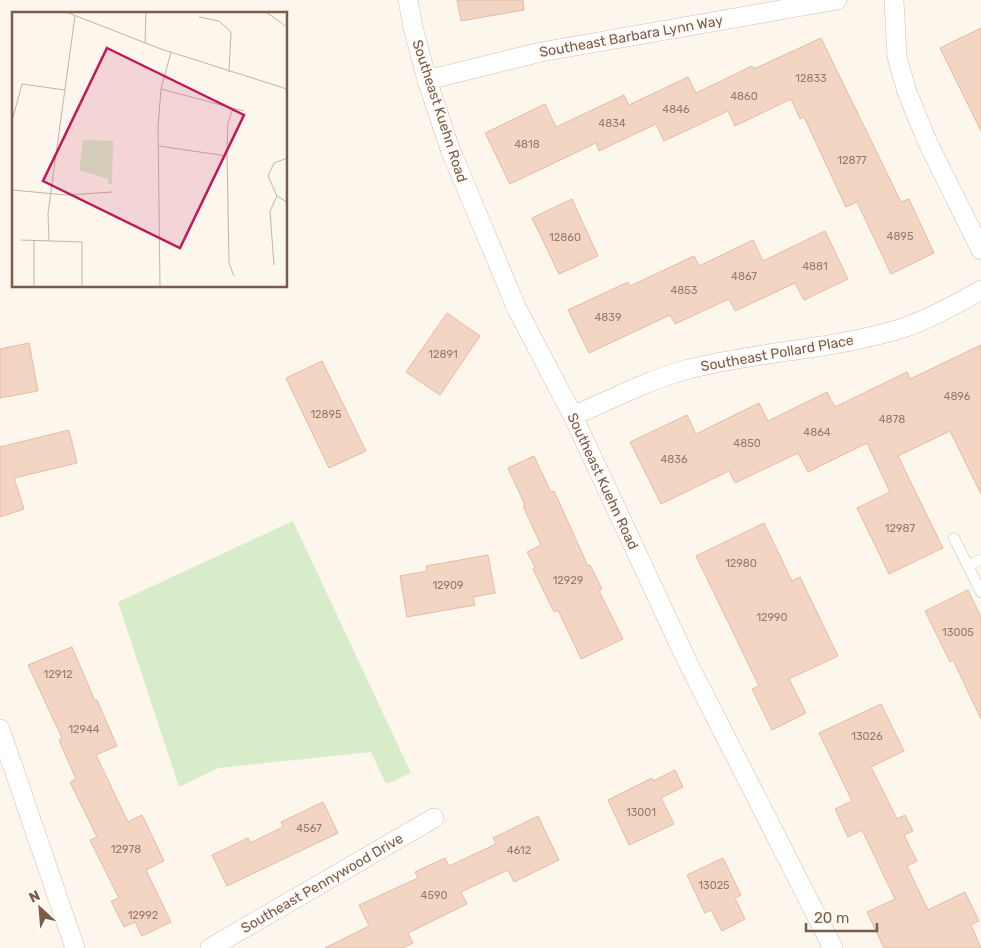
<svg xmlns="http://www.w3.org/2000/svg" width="981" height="948" font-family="Rubik,sans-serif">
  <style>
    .green { fill: #d8ecc9 }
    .building { fill: #f3d5c3; stroke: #e6bba3 }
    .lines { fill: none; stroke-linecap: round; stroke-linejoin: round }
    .lane-casing { stroke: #d1beb0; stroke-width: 11 }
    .street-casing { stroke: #d1beb0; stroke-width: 20 }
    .lane { stroke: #fff; stroke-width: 10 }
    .street { stroke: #fff; stroke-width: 19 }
    .labels { text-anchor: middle; stroke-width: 4; stroke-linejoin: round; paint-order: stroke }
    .number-label { font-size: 11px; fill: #987a6a }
    .street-label { font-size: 14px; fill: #7a5c4d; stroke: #fffaf3 }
    .inset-road { fill: none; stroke: #c5b3a7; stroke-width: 1 }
    .view { fill: #c2185b; fill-opacity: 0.15; stroke: #c2185b; stroke-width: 2.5 }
    .inset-edge { fill: none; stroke: #7a5c4d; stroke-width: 2.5 }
  </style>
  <rect width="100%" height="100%" fill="#fdf6ec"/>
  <!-- green -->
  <polygon class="green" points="293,521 411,773 386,784 371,752 218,768 179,787 118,602"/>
  <!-- building -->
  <g class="building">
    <polygon points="457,0 523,0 524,10 461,21"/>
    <polygon points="981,28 981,131 940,48"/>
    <polygon points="821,38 901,202 909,199 934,253 891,274 857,202 846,207 804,117 800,119 791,99 735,126 728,111 664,141 656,124 599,151 596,143 510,184 485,133 545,104 556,127 624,95 629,105 688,77 696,93 752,66 754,69"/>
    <polygon points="572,199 598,256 559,274 532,218"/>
    <polygon points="825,231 848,279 804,300 795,283 735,311 729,299 675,324 670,315 589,353 568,310 628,282 630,286 694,256 699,266 753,240 763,261"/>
    <polygon points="447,313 480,336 440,395 406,372"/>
    <polygon points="29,343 38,391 0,398 0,349"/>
    <polygon points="981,345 981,494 950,431 898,456 943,548 889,574 857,508 890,492 867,443 808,472 798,453 735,483 729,471 661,504 630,442 687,415 696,434 759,403 768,421 827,392 835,407 907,372 910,379"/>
    <polygon points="322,361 366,451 329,468 286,378"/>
    <polygon points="69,430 77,463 14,478 24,509 0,517 0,447"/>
    <polygon points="534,456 551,492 554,491 588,566 590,565 602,589 599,591 623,639 581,659 558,610 554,612 533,569 535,567 527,552 541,545 523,506 525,505 508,468"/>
    <polygon points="764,523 792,581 800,577 838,656 789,679 806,713 772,730 752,689 759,686 696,556"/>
    <polygon points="488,555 495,593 473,597 475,605 407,617 400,576 427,571 426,566"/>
    <polygon points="968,590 981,617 981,719 953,660 950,662 925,611"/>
    <polygon points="72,647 95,701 97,700 117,746 96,755 128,822 142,815 164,861 146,870 171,922 142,936 135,922 124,927 111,901 119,898 90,840 97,837 70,782 76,779 59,740 62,738 28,665"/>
    <polygon points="881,704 904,751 871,767 897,819 905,815 913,831 904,835 917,861 907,866 928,910 965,892 979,921 971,925 981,948 884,948 867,912 895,899 862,830 848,837 835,809 852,801 819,733"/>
    <polygon points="675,770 683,787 661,798 674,824 629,845 608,800 652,778 653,781"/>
    <polygon points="323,802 338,833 227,886 212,855 248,838 250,843 283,827 281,822"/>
    <polygon points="538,816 559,860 514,882 508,870 461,892 467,904 408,933 413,943 403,948 325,948 369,926 359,905 418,878 415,872 445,858 449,866 496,844 493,838"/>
    <polygon points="723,858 741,895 735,898 745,919 722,931 711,910 705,913 687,875"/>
  </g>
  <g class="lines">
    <!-- lane casing -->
    <g class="lane-casing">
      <g id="lane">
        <polyline points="954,538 981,592"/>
        <polyline points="968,566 981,559"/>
      </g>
    </g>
    <!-- street casing -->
    <g class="street-casing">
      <g id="street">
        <polyline points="408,0 413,27 427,80 450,149 517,309 573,416 688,663 833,948"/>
        <polyline points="894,0 897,57 907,92 928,143 981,250"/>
        <polyline points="427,80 541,52 837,0"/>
        <path d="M573,416C610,400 646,381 685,370C757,351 835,350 906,327C931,318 957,304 981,290"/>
        <polyline points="0,729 75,948"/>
        <polyline points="210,948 434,818"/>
      </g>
    </g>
    <!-- lane -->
    <use href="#lane" class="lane"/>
    <!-- street -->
    <use href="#street" class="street"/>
  </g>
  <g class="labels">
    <!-- number labels -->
    <g class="number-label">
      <text x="811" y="82">12833</text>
      <text x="744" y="100">4860</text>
      <text x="676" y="113">4846</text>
      <text x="612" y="127">4834</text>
      <text x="527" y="148">4818</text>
      <text x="852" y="164">12877</text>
      <text x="900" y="240">4895</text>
      <text x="565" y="241">12860</text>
      <text x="815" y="270">4881</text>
      <text x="744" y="280">4867</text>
      <text x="684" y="294">4853</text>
      <text x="608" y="321">4839</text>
      <text x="443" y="358">12891</text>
      <text x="957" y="400">4896</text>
      <text x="326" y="418">12895</text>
      <text x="892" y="423">4878</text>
      <text x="817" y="436">4864</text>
      <text x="747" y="447">4850</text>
      <text x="674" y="463">4836</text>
      <text x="900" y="532">12987</text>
      <text x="741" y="567">12980</text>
      <text x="568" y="584">12929</text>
      <text x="448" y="589">12909</text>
      <text x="772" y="621">12990</text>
      <text x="958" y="636">13005</text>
      <text x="58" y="678">12912</text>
      <text x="84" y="733">12944</text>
      <text x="867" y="740">13026</text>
      <text x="641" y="816">13001</text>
      <text x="309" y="832">4567</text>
      <text x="126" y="853">12978</text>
      <text x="519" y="854">4612</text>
      <text x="714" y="889">13025</text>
      <text x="434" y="899">4590</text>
      <text x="143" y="919">12992</text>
    </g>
    <!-- street labels -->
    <g class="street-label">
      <text transform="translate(631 36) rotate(-10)" y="5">Southeast Barbara Lynn Way</text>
      <text transform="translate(440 111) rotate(72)" y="5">Southeast Kuehn Road</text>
      <text transform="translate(777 353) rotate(-10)" y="5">Southeast Pollard Place</text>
      <text transform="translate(603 481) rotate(65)" y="5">Southeast Kuehn Road</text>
      <text transform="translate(322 883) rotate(-30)" y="5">Southeast Pennywood Drive</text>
    </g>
  </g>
  <!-- overview -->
  <g transform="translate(12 12)">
    <rect width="275" height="275" fill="#fdf6ec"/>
    <path d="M71,128L101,129L100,172H96V167L67,158Z" fill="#d8ecc9"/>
    <path class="inset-road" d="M54,0L149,37L275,77M254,0L275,15M187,5L207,9L219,20L217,60M133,31L134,0M149,77L232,99M221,96L216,111L215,138L217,251L222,264M0,109L10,72L53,78M147,134L215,144M275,146L262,151L256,164L265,184L275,190M0,178L55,183L100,180M9,228L70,230V275M37,229L36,201L63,4M262,253L258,199L265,184M22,275V228M148,275L146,115L149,77L159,40"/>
    <path class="view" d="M95,36L232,103L168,236L31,169Z"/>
    <rect width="275" height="275" class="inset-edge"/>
  </g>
  <!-- north arrow -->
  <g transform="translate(40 908) rotate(334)" stroke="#fffaf3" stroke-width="4" paint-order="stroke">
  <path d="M0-4L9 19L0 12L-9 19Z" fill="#7a5c4d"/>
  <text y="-8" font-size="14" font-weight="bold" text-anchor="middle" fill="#7a5c4d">N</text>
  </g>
  <!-- scale -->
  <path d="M806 923v8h71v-8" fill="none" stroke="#7a5c4d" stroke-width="2.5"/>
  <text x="814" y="923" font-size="15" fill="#7a5c4d" stroke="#fffaf3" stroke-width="4" paint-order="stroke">20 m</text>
</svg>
